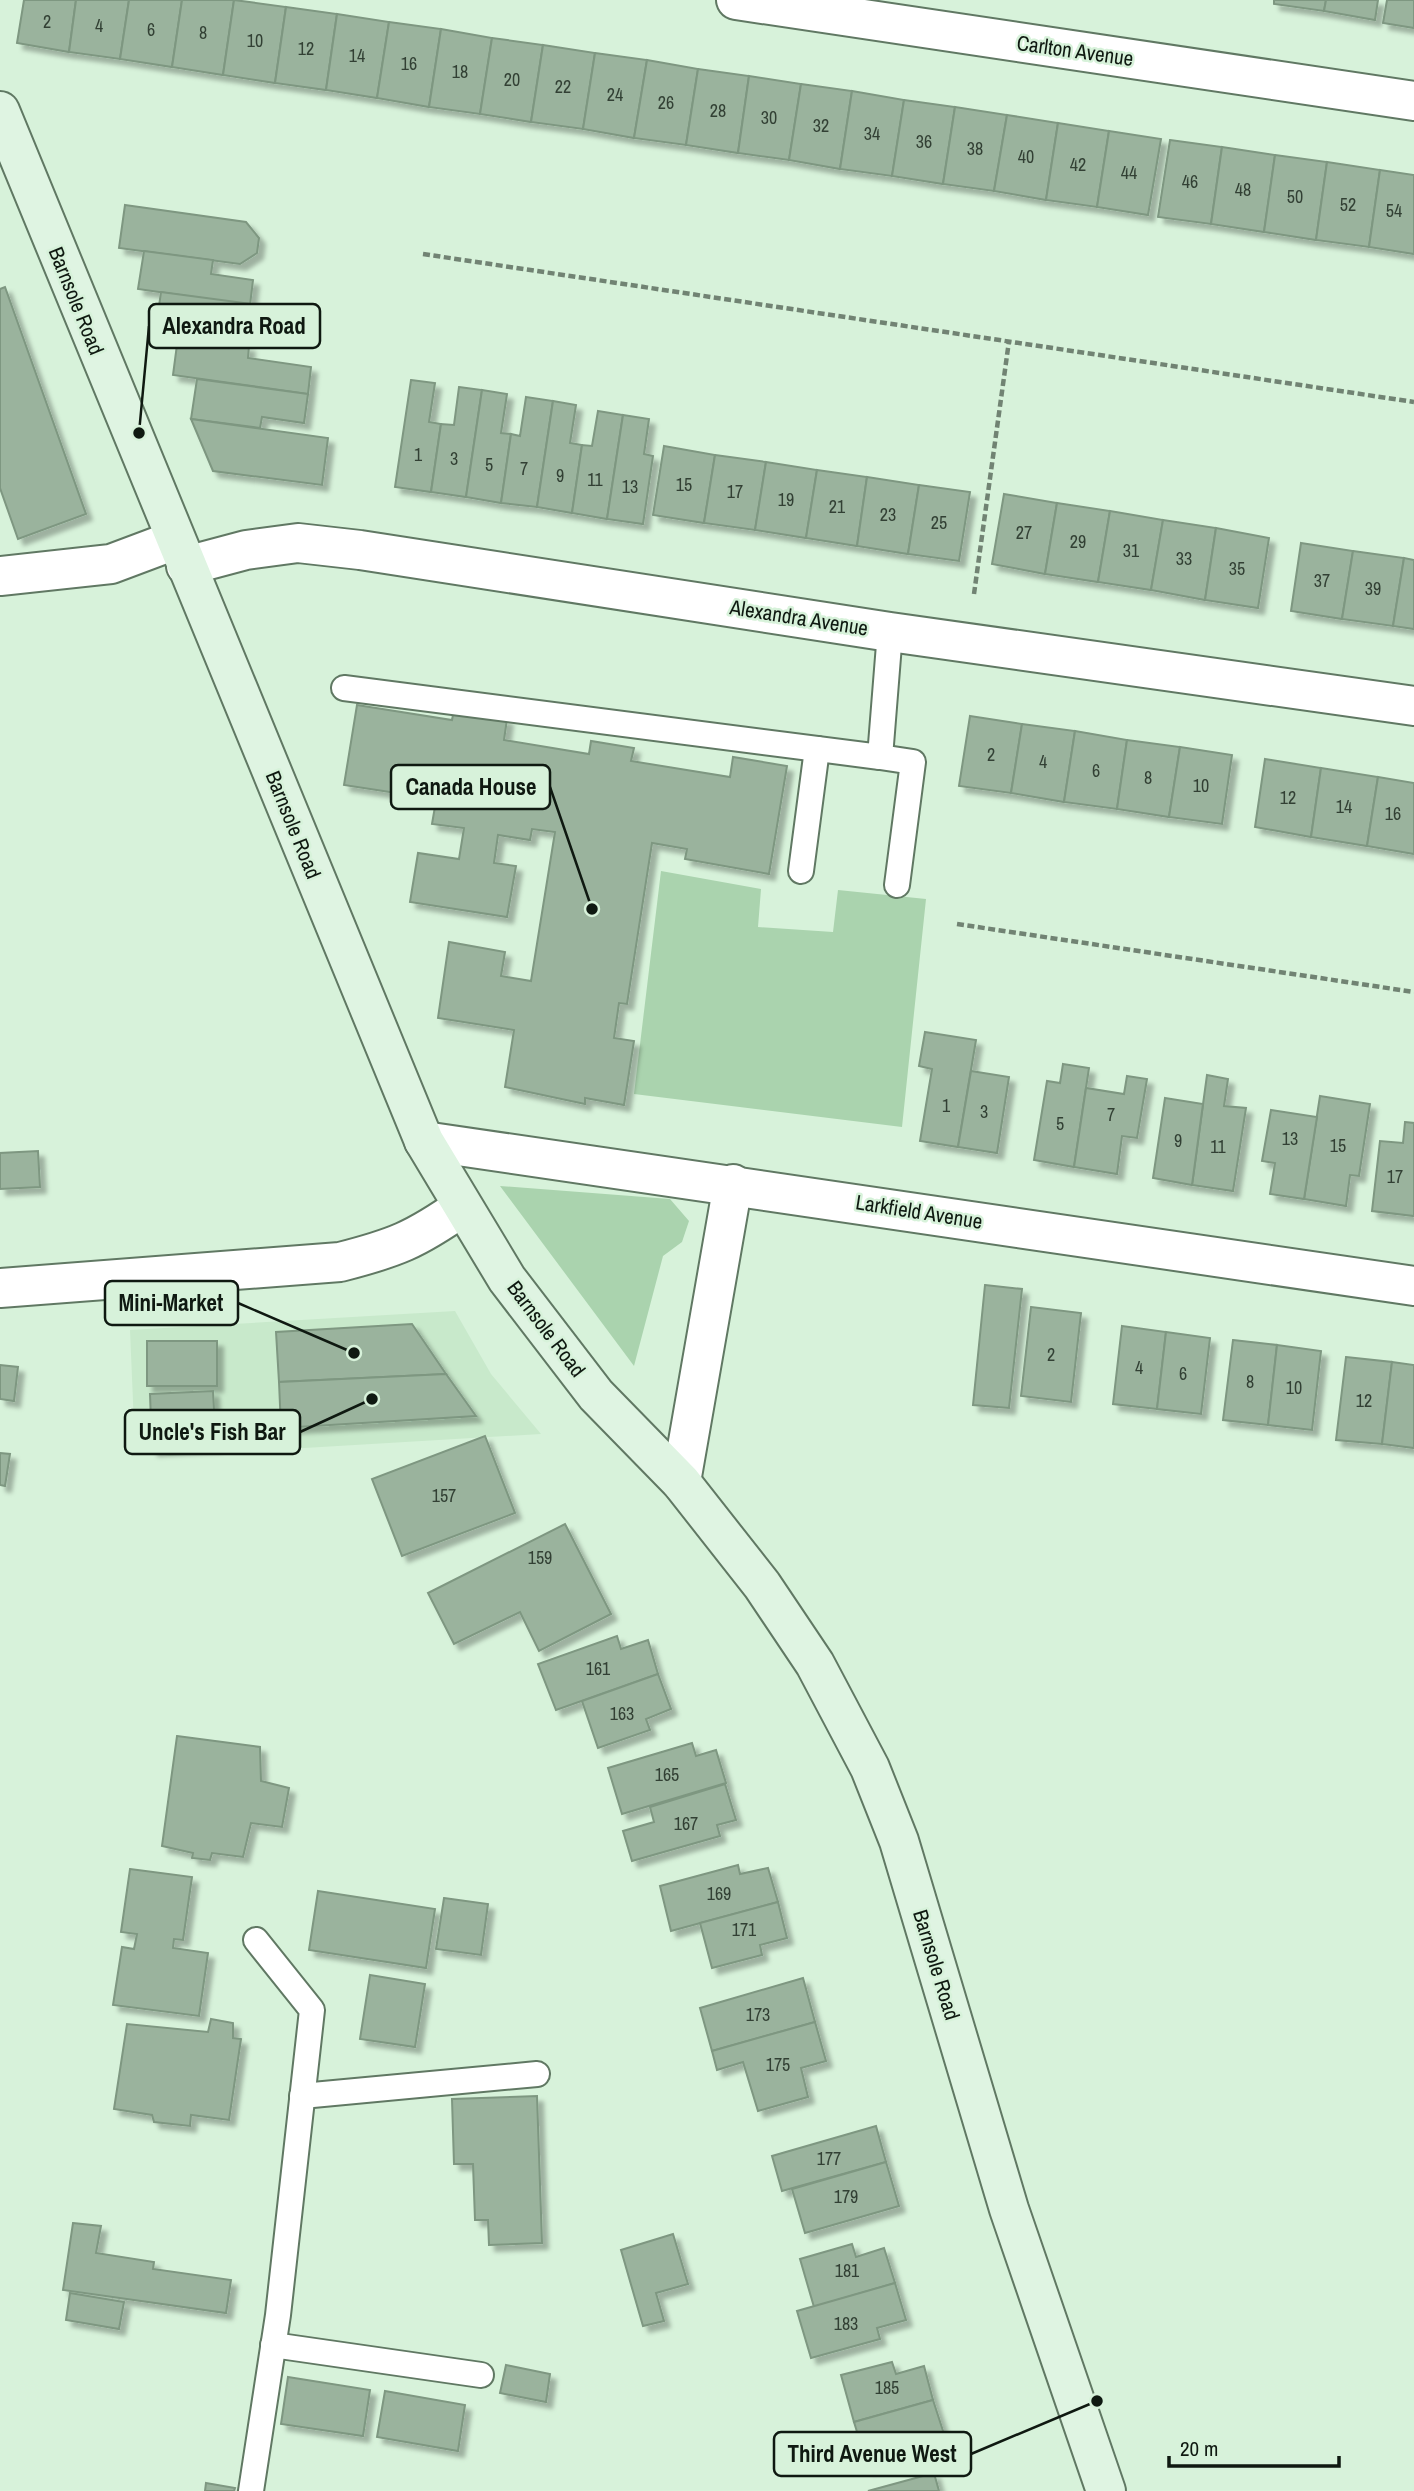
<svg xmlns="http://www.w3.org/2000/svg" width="1414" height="2491" font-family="'Archivo Narrow',sans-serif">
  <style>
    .built { fill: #c8e9cb }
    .green { fill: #aad3ae }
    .building { fill: #9ab39d; stroke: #7e9781; stroke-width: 2; filter: url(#shadow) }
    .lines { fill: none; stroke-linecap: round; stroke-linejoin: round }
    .lane-casing { stroke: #607863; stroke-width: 28 }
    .street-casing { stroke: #607863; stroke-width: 42 }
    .secondary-casing { stroke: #607863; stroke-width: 42 }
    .path { stroke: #718373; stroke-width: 4.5; stroke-dasharray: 7 3.5; stroke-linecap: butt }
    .lane { stroke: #fff; stroke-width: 24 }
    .street { stroke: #fff; stroke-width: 38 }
    .secondary { stroke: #dff4e2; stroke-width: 38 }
    .labels { text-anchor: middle; stroke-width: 5; stroke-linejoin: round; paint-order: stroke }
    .number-label { font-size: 18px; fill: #324034 }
    .street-label { font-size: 21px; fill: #0f1911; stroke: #d7f2da }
    .leader { fill: none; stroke: #0f1911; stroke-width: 2.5 }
    .callout-dot { fill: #0f1911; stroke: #d7f2da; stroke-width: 2.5 }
    .callout { fill: #d7f2da; stroke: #0f1911; stroke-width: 2.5 }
    .callout-label { font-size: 23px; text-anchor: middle; font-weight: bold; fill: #0f1911 }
  </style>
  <defs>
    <filter id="shadow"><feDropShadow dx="6" dy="6" stdDeviation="2" flood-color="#0004"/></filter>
  </defs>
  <rect width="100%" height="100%" fill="#d7f2da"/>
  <!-- built -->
  <polygon class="built" points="455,1311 491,1374 541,1434 169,1456 135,1449 130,1330"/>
  <!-- green -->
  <g class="green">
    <polygon points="661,871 761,889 758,927 833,932 838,890 926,899 902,1127 634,1094"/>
    <polygon points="500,1186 670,1199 689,1221 682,1242 663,1256 634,1366"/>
  </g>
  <!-- building -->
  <g class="building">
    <polygon points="24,0 76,0 69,52 17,43"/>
    <polygon points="76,0 129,0 120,59 69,52"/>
    <polygon points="129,0 182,0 172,67 120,59"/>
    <polygon points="182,0 234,0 223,75 172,67"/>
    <polygon points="234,0 286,7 275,83 223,75"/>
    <polygon points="1274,0 1326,0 1324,11 1274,4"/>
    <polygon points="1326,0 1378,0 1375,20 1324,11"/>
    <polygon points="1387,0 1414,0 1414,28 1383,23"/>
    <polygon points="286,7 337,14 326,90 275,83"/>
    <polygon points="337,14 389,22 377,98 326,90"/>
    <polygon points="389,22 441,29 429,107 377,98"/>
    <polygon points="441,29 492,38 480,114 429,107"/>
    <polygon points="492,38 543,45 531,122 480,114"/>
    <polygon points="543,45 595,53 583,129 531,122"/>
    <polygon points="595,53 647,60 634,138 583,129"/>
    <polygon points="647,60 698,69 686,145 634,138"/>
    <polygon points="698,69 749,76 738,153 686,145"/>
    <polygon points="749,76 801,84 789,160 738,153"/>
    <polygon points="801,84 852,91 840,169 789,160"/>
    <polygon points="852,91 904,100 892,176 840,169"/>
    <polygon points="904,100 955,107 943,184 892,176"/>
    <polygon points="955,107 1007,115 994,191 943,184"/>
    <polygon points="1007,115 1058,123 1046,200 994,191"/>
    <polygon points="1058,123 1109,131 1097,207 1046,200"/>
    <polygon points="1109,131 1161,139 1148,215 1097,207"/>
    <polygon points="1170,140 1222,147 1211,224 1158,217"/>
    <polygon points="1222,147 1275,155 1264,232 1211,224"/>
    <polygon points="1275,155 1327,162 1316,240 1264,232"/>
    <polygon points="1327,162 1380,170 1369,247 1316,240"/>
    <polygon points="1380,170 1414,175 1414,254 1369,247"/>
    <polygon points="125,205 246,222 259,238 257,253 240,264 119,248"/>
    <polygon points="144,251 213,260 211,274 253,280 250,305 138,289"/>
    <polygon points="5,287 86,514 18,539 0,488 0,289"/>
    <polygon points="161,292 274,307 271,335 227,329 226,343 155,334"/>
    <polygon points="178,337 249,346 248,358 311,367 308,394 173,375"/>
    <polygon points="197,379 308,394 304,423 262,417 260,428 191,419"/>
    <polygon points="411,380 435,383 429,422 441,424 431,492 395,487"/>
    <polygon points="459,387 482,390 466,497 431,492 441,424 454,425"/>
    <polygon points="482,390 507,394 501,433 511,434 501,503 466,497"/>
    <polygon points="526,397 553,401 537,507 501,503 511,434 520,436"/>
    <polygon points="553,401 576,405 570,443 582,445 572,513 537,507"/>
    <polygon points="598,411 623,415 607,519 572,513 582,445 592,446"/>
    <polygon points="623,415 649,419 644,454 653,456 643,524 607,519"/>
    <polygon points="191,419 328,438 322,485 213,471"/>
    <polygon points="664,446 715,455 704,523 653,515"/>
    <polygon points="715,455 766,462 755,530 704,523"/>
    <polygon points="766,462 817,470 806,538 755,530"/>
    <polygon points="817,470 867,477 857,546 806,538"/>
    <polygon points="867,477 919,485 908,554 857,546"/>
    <polygon points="919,485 970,492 959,561 908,554"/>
    <polygon points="1004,494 1057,503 1045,574 992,564"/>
    <polygon points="1057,503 1110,511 1098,582 1045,574"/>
    <polygon points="1110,511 1163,520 1151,590 1098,582"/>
    <polygon points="1163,520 1216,528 1205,600 1151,590"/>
    <polygon points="1216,528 1269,538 1258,608 1205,600"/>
    <polygon points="1301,543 1353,551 1342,619 1291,611"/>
    <polygon points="1353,551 1404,558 1393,626 1342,619"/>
    <polygon points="1404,558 1414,560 1414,629 1393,626"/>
    <polygon points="357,705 452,720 454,710 507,719 504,740 589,754 591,741 634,748 631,761 730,777 733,757 787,766 769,874 685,859 687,849 652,843 627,1004 619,1003 614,1038 634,1041 624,1105 585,1098 585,1104 505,1087 514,1030 438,1018 449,942 505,952 501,976 531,981 555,832 532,829 530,840 498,835 494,863 516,866 507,917 410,902 418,853 459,859 464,828 432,824 441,772 420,769 416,796 344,785"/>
    <polygon points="970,716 1022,724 1011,793 959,786"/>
    <polygon points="1022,724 1075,731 1064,802 1011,793"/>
    <polygon points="1075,731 1127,740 1117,809 1064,802"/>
    <polygon points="1127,740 1180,747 1169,817 1117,809"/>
    <polygon points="1180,747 1232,755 1222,824 1169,817"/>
    <polygon points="1265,759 1321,768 1311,837 1255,827"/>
    <polygon points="1321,768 1378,777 1367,846 1311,837"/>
    <polygon points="1378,777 1414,783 1414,854 1367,846"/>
    <polygon points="925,1032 976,1040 958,1147 920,1141 932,1069 919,1066"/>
    <polygon points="1063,1064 1089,1068 1074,1167 1034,1160 1047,1081 1060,1083"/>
    <polygon points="971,1071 1009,1077 997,1153 958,1147"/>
    <polygon points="1207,1075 1228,1079 1224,1106 1246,1108 1233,1191 1192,1185"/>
    <polygon points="1127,1076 1147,1079 1137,1138 1122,1136 1117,1174 1074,1167 1086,1088 1124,1094"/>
    <polygon points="1320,1096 1370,1104 1359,1176 1350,1175 1346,1206 1304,1199"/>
    <polygon points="1165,1098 1203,1104 1192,1185 1153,1178"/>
    <polygon points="1271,1110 1317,1117 1304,1199 1270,1194 1275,1163 1262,1161"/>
    <polygon points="1405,1122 1414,1123 1414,1216 1372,1211 1380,1141 1403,1143"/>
    <polygon points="38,1151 40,1187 0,1189 0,1153"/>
    <polygon points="985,1285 1022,1289 1009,1408 973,1405"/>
    <polygon points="1031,1307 1081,1313 1071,1402 1021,1396"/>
    <polygon points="412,1324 446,1374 279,1382 276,1332"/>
    <polygon points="1122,1326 1166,1332 1157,1409 1113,1404"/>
    <polygon points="1166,1332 1210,1338 1201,1414 1157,1409"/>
    <polygon points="1233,1340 1277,1345 1268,1425 1223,1420"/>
    <rect x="147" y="1341" width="70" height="45"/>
    <polygon points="1277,1345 1321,1351 1312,1430 1268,1425"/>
    <polygon points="1346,1357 1392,1362 1382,1444 1336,1440"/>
    <polygon points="1392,1362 1414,1365 1414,1448 1382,1444"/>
    <polygon points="0,1365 18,1367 14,1401 0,1399"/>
    <polygon points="446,1374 476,1416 281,1428 279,1382"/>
    <polygon points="213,1391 216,1446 152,1450 150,1394"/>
    <polygon points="485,1436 515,1513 402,1556 372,1479"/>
    <polygon points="0,1453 10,1454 5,1486 0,1485"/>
    <polygon points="565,1524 611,1614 539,1651 520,1612 454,1644 428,1593"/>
    <polygon points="617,1636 621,1649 648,1640 658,1674 556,1710 538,1664"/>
    <polygon points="658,1674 671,1709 646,1719 650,1730 598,1748 582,1701"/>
    <polygon points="177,1736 260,1747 261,1781 289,1788 282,1827 251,1823 243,1857 212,1853 210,1860 192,1858 193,1853 162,1846"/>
    <polygon points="692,1743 696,1756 716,1750 726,1783 622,1814 608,1768"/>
    <polygon points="725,1784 736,1820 717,1825 720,1836 632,1861 623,1831 654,1822 650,1807"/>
    <polygon points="738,1865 740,1874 768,1868 778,1902 671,1931 660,1886"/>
    <polygon points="130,1869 192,1877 183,1940 174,1939 173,1948 208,1953 199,2016 113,2005 122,1947 134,1949 137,1934 121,1932"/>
    <polygon points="318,1891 435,1909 426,1968 309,1950"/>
    <polygon points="444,1898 488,1904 481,1955 436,1949"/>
    <polygon points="778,1902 787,1938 760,1945 762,1955 712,1968 700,1923"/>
    <polygon points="370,1975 425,1984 415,2047 360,2039"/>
    <polygon points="803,1978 815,2022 712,2051 700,2008"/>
    <polygon points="211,2019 233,2023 233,2038 241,2039 229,2120 191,2115 190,2126 154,2122 152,2115 114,2109 127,2024 208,2032"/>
    <polygon points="815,2022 826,2061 801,2068 808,2097 758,2111 743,2062 717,2070 712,2051"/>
    <polygon points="537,2096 542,2243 489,2245 488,2220 475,2220 473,2164 454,2164 452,2099"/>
    <polygon points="876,2126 886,2162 782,2191 772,2156"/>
    <polygon points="886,2162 899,2206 805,2233 792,2189"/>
    <polygon points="73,2223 101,2226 96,2253 154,2262 153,2269 231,2280 226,2313 63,2290"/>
    <polygon points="673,2234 688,2284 656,2293 664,2321 643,2326 621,2250"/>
    <polygon points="852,2244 856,2257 884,2248 895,2283 814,2307 800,2259"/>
    <polygon points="895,2283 906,2320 877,2328 880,2339 811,2358 797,2311"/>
    <polygon points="70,2293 124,2302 119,2329 66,2320"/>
    <polygon points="892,2362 896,2374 924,2366 933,2400 854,2422 841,2375"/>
    <polygon points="506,2365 550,2374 546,2402 500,2393"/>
    <polygon points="288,2377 370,2390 363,2436 281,2424"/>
    <polygon points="385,2391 465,2405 458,2451 377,2437"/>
    <polygon points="933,2400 944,2434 915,2442 919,2454 868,2468 854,2422"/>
    <polygon points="934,2473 939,2491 868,2491"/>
    <polygon points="206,2483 235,2488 234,2491 205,2491"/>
  </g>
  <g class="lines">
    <!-- lane casing -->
    <g class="lane-casing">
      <g id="lane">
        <polyline points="344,688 880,757 890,632"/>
        <polyline points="880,757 913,762 897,885"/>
        <polyline points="801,871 817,749"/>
        <polyline points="302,2096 537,2074"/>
        <polyline points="273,2345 481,2375"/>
        <polyline points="251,2491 278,2315 312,2010 256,1940"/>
      </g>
    </g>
    <!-- street casing -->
    <g class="street-casing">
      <g id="street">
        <polyline points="736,0 1414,101"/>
        <polyline points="186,566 246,550 298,543 360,550 890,632 1414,706"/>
        <polyline points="0,576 111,564 175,540"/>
        <polyline points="424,1141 1414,1286"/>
        <path d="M0,1288L340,1262C395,1248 415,1240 462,1207"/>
        <polyline points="681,1482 733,1184"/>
      </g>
    </g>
    <!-- secondary casing -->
    <g class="secondary-casing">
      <polyline id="secondary" points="0,111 424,1141 507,1279 596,1395 681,1482 762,1585 815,1664 870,1768 899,1841 1009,2209 1106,2491"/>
    </g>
    <!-- path -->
    <g class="path">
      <polyline points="423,254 1414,402"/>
      <polyline points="974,594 1009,341"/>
      <polyline points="957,924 1414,992"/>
    </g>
    <!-- lane -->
    <use href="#lane" class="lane"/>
    <!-- street -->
    <use href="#street" class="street"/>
    <!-- secondary -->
    <use href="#secondary" class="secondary"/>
  </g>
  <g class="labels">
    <!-- number labels -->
    <g class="number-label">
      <text x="47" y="28">2</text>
      <text x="99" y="32">4</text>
      <text x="151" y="36">6</text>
      <text x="203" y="39">8</text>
      <text x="255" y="47">10</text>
      <text x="306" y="55">12</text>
      <text x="357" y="62">14</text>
      <text x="409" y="70">16</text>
      <text x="460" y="78">18</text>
      <text x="512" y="86">20</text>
      <text x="563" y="93">22</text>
      <text x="615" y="101">24</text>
      <text x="666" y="109">26</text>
      <text x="718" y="117">28</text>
      <text x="769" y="124">30</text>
      <text x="821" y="132">32</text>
      <text x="872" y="140">34</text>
      <text x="924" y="148">36</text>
      <text x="975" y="155">38</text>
      <text x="1026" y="163">40</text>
      <text x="1078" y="171">42</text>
      <text x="1129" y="179">44</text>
      <text x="1190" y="188">46</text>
      <text x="1243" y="196">48</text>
      <text x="1295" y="203">50</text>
      <text x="1348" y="211">52</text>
      <text x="1394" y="217">54</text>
      <text x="418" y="461">1</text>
      <text x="454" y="465">3</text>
      <text x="489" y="471">5</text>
      <text x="524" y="475">7</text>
      <text x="560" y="482">9</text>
      <text x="595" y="486">11</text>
      <text x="684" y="491">15</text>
      <text x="630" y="493">13</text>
      <text x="735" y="498">17</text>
      <text x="786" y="506">19</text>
      <text x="837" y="513">21</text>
      <text x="888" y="521">23</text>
      <text x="939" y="529">25</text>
      <text x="1024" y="539">27</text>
      <text x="1078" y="548">29</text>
      <text x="1131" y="557">31</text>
      <text x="1184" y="565">33</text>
      <text x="1237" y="575">35</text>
      <text x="1322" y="587">37</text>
      <text x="1373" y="595">39</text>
      <text x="991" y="761">2</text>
      <text x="1043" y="768">4</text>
      <text x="1096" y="777">6</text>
      <text x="1148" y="784">8</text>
      <text x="1201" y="792">10</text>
      <text x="1288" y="804">12</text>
      <text x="1344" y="813">14</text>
      <text x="1393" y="820">16</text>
      <text x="946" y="1112">1</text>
      <text x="984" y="1118">3</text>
      <text x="1111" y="1121">7</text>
      <text x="1060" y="1130">5</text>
      <text x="1290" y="1145">13</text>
      <text x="1178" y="1147">9</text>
      <text x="1338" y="1152">15</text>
      <text x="1218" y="1153">11</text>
      <text x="1395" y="1183">17</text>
      <text x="1051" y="1361">2</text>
      <text x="1139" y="1374">4</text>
      <text x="1183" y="1380">6</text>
      <text x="1250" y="1388">8</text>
      <text x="1294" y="1394">10</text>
      <text x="1364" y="1407">12</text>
      <text x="444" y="1502">157</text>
      <text x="540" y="1564">159</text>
      <text x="598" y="1675">161</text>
      <text x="622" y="1720">163</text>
      <text x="667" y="1781">165</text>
      <text x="686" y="1830">167</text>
      <text x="719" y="1900">169</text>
      <text x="744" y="1936">171</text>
      <text x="758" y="2021">173</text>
      <text x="778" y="2071">175</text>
      <text x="829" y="2165">177</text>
      <text x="846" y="2203">179</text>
      <text x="847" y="2277">181</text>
      <text x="846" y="2330">183</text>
      <text x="887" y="2394">185</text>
    </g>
    <!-- street labels -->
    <g class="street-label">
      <text transform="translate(1075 51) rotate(8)" y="7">Carlton Avenue</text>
      <text transform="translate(76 301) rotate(68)" y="7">Barnsole Road</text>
      <text transform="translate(799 618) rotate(9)" y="7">Alexandra Avenue</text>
      <text transform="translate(293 825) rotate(68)" y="7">Barnsole Road</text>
      <text transform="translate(919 1212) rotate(9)" y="7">Larkfield Avenue</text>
      <text transform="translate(546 1329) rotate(53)" y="7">Barnsole Road</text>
      <text transform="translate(936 1965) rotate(73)" y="7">Barnsole Road</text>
    </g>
  </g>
  <!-- callouts -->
  <path class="leader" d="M139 433L149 326M592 909L550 787M354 1353L238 1303M372 1399L300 1432M1097 2401L971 2454"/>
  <g class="callout-dot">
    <circle cx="139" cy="433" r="7"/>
    <circle cx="592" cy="909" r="7"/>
    <circle cx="354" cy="1353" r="7"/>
    <circle cx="372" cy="1399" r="7"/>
    <circle cx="1097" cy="2401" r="7"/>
  </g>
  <g class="callout">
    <rect x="149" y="304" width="171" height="44" rx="7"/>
    <rect x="391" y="765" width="159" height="44" rx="7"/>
    <rect x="105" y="1281" width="133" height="44" rx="7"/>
    <rect x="125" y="1410" width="175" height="44" rx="7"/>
    <rect x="774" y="2432" width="197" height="44" rx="7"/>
  </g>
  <g class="callout-label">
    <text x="234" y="334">Alexandra Road</text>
    <text x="471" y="795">Canada House</text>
    <text x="171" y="1311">Mini-Market</text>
    <text x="212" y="1440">Uncle's Fish Bar</text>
    <text x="872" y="2462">Third Avenue West</text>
  </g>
  <!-- scale -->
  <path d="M1169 2456v10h170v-10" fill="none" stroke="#0f1911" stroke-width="3.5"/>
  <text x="1180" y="2456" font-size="21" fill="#0f1911" stroke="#d7f2da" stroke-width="5" paint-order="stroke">20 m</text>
</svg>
